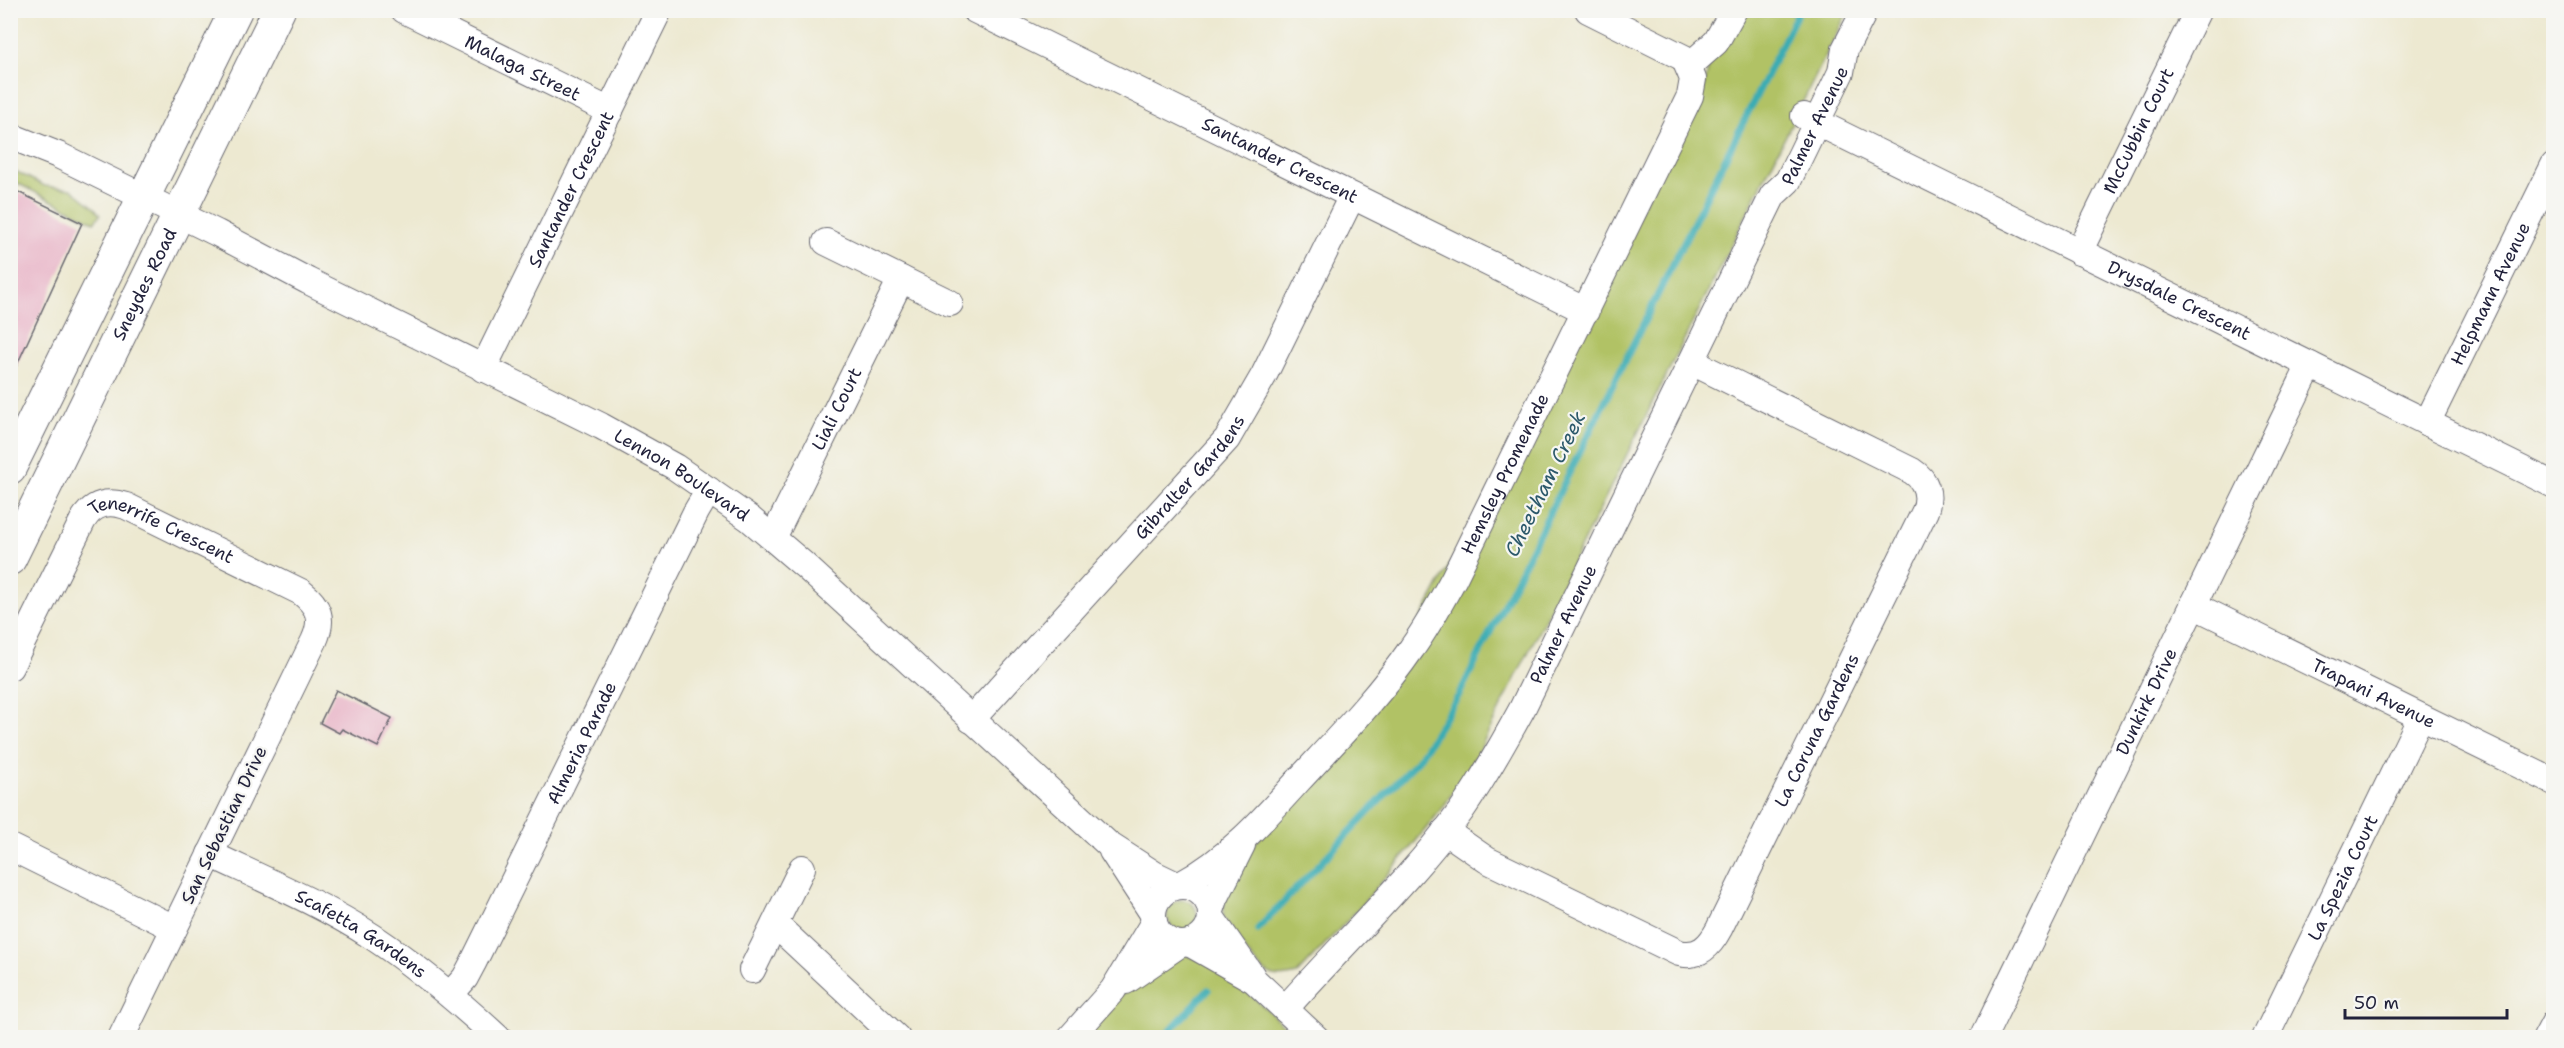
<svg xmlns="http://www.w3.org/2000/svg" width="2564" height="1048" font-family="'Shantell Sans',sans-serif">
  <style>
    .green { fill: #b1c265; stroke: #6a7250; stroke-width: 1.5 }
    .lines { fill: none; stroke-linecap: round; stroke-linejoin: round }
    .stream { stroke: #3aacb3; stroke-width: 7 }
    .building { fill: #e8b2c6 }
    .minor-casing { stroke: #696870; stroke-width: 28 }
    .major-casing { stroke: #696870; stroke-width: 34 }
    .minor { stroke: #fff; stroke-width: 26 }
    .major { stroke: #fff; stroke-width: 32 }
    .labels { text-anchor: middle; stroke-width: 4.5; stroke-linejoin: round; paint-order: stroke }
    .street-label { font-size: 18px; fill: #22223b; stroke: #f6f6f2 }
    .water-label { font-size: 20px; font-style: italic; fill: #2c596b; stroke: #f6f6f2 }
  </style>
  <rect width="100%" height="100%" fill="#f6f6f2"/>
  <filter id="ink" filterUnits="userSpaceOnUse"><feTurbulence type="fractalNoise" baseFrequency=".0167" numOctaves="2"/><feDisplacementMap in="SourceGraphic" scale="12" xChannelSelector="R" yChannelSelector="G"/><feConvolveMatrix kernelMatrix="1 2 1 2 8 2 1 2 1" color-interpolation-filters="sRGB"/></filter>
  <filter id="wash" filterUnits="userSpaceOnUse"><feTurbulence type="fractalNoise" baseFrequency=".008" numOctaves="4" result="noise"/><feDisplacementMap in="SourceGraphic" scale="24" xChannelSelector="R" yChannelSelector="G"/><feGaussianBlur stdDeviation="1.35" result="paint"/><feColorMatrix in="noise" values="0 0 0 0 0 0 0 0 0 0 0 0 0 0 0 0 0 1.4 0 .05"/><feComposite in="paint" operator="in"/></filter>
  <g filter="url(#wash)">
    <rect width="100%" height="100%" fill="#ede9d1"/>
    <!-- green -->
    <g class="green">
      <path d="M1744,11H1848L1479,751L1444,806L1408,851L1359,908L1297,974C1289,976 1281,978 1273,976C1254,969 1235,933 1223,917L1225,897L1247,852L1366,721L1703,92L1709,65Z"/>
      <polygon points="11,169 45,186 71,189 95,208 100,215 94,222 11,180"/>
      <circle cx="1182" cy="915" r="15"/>
      <path d="M1183,955C1219,958 1269,1013 1296,1037L1081,1038L1120,995Z"/>
    </g>
    <g class="lines">
      <!-- stream -->
      <g class="stream">
        <polyline points="1258,929 1419,759 1459,695 1799,10"/>
        <polyline points="1163,1038 1208,990"/>
      </g>
    </g>
    <g id="blocks">
      <!-- building -->
      <g class="building">
        <polygon points="10,188 82,223 10,380"/>
        <polygon points="336,690 392,718 378,747 342,729 339,733 320,723"/>
      </g>
    </g>
  </g>
  <g filter="url(#ink)">
    <use href="#blocks" fill-opacity="0" stroke="#696870" stroke-width="1.5"/>
    <g class="lines">
      <!-- minor casing -->
      <g class="minor-casing">
        <g id="minor">
          <path id="s1" d="M404,10L610,111"/>
          <path id="s2" d="M975,10L1586,311"/>
          <polyline points="1689,66 1716,42 1734,10"/>
          <path id="s3" d="M1804,116L2554,485"/>
          <path id="s4" d="M10,136L58,155L217,233L308,281L601,426L675,467L750,519L804,565L1109,845L1154,874L1179,886"/>
          <polyline points="826,242 950,303"/>
          <path id="s5" d="M2079,252L2198,10"/>
          <path id="s6" d="M483,369L659,10"/>
          <path id="s7" d="M2427,423L2554,165"/>
          <path id="s8" d="M773,538L901,279"/>
          <path id="s9" d="M2193,605L2554,782"/>
          <path id="s10" d="M10,667L83,520C93,504 107,500 126,506L301,592C319,606 324,619 314,641L121,1038"/>
          <path id="s11" d="M971,720L1227,439L1264,375L1352,196"/>
          <path id="s12" d="M1445,831L1487,860L1679,953C1699,958 1710,946 1719,929L1925,511C1931,494 1926,480 1912,471L1692,362"/>
          <polyline points="10,847 174,928"/>
          <polyline points="1112,851 1153,914"/>
          <path id="s13" d="M210,854C265,880 322,904 373,937C418,967 458,1001 498,1038"/>
          <path id="s14" d="M1180,885C1228,859 1263,820 1299,780C1338,738 1379,696 1412,648C1428,626 1441,602 1454,578L1690,96L1693,79L1684,58L1588,10"/>
          <circle cx="1182" cy="915" r="29"/>
          <polyline points="1211,911 1215,899 1242,845"/>
          <polyline points="1211,917 1252,976"/>
          <polyline points="775,924 897,1038"/>
          <polyline points="1189,943 1254,980 1316,1038"/>
          <polyline points="752,970 802,868"/>
          <polyline points="1126,981 1180,944"/>
          <path id="s15" d="M450,995L465,978L473,963L696,512L709,490"/>
          <path id="s16" d="M1285,1009C1343,943 1409,882 1461,811C1484,778 1503,744 1522,709L1773,195L1788,181L1841,72L1845,49L1865,10"/>
          <polyline points="1070,1038 1113,990 1154,922"/>
          <path id="s17" d="M1983,1038L2310,365"/>
          <path id="s18" d="M2265,1038L2421,717"/>
          <polyline points="2546,1038 2554,1023"/>
        </g>
      </g>
      <!-- major casing -->
      <g class="major-casing">
        <g id="major">
          <polyline points="10,468 236,10"/>
          <path id="s19" d="M10,559L279,10"/>
        </g>
      </g>
      <!-- minor -->
      <use href="#minor" class="minor"/>
      <!-- major -->
      <use href="#major" class="major"/>
    </g>
  </g>
  <g class="labels">
    <!-- street labels -->
    <g class="street-label">
      <text dy="6" stroke="none"><textPath href="#s1" startOffset="132">Malaga Street</textPath></text>
      <text dy="6" stroke="none"><textPath href="#s16" startOffset="1038">Palmer Avenue</textPath></text>
      <text dy="6" stroke="none"><textPath href="#s5" startOffset="135">McCubbin Court</textPath></text>
      <text dy="6" stroke="none"><textPath href="#s2" startOffset="340">Santander Crescent</textPath></text>
      <text dy="6" stroke="none"><textPath href="#s6" startOffset="200">Santander Crescent</textPath></text>
      <text dy="6" stroke="none"><textPath href="#s19" startOffset="306">Sneydes Road</textPath></text>
      <text dy="6" stroke="none"><textPath href="#s7" startOffset="144">Helpmann Avenue</textPath></text>
      <text dy="6" stroke="none"><textPath href="#s3" startOffset="418">Drysdale Crescent</textPath></text>
      <text dy="6" stroke="none"><textPath href="#s8" startOffset="144">Liali Court</textPath></text>
      <text dy="6" stroke="none"><textPath href="#s14" startOffset="531">Hemsley Promenade</textPath></text>
      <text dy="6" stroke="none"><textPath href="#s4" startOffset="753">Lennon Boulevard</textPath></text>
      <text dy="6" stroke="none"><textPath href="#s11" startOffset="327">Gibralter Gardens</textPath></text>
      <text dy="6" stroke="none"><textPath href="#s10" startOffset="254">Tenerrife Crescent</textPath></text>
      <text dy="6" stroke="none"><textPath href="#s16" startOffset="478">Palmer Avenue</textPath></text>
      <text dy="6" stroke="none"><textPath href="#s9" startOffset="201">Trapani Avenue</textPath></text>
      <text dy="6" stroke="none"><textPath href="#s17" startOffset="374">Dunkirk Drive</textPath></text>
      <text dy="6" stroke="none"><textPath href="#s12" startOffset="537">La Coruna Gardens</textPath></text>
      <text dy="6" stroke="none"><textPath href="#s15" startOffset="285">Almeria Parade</textPath></text>
      <text transform="translate(224 825) rotate(-64)" y="6">San Sebastian Drive</text>
      <text dy="6" stroke="none"><textPath href="#s18" startOffset="178">La Spezia Court</textPath></text>
      <text dy="6" stroke="none"><textPath href="#s13" startOffset="171">Scafetta Gardens</textPath></text>
    </g>
    <!-- water labels -->
    <g class="water-label">
      <text transform="translate(1545 484) rotate(-64)" y="7">Cheetham Creek</text>
    </g>
  </g>
  <!-- margin -->
  <rect width="2564" height="1048" fill="none" stroke="#f6f6f2" stroke-width="36"/>
  <!-- scale -->
  <path d="M2345 1009v9h162v-9" fill="none" stroke="#22223b" stroke-width="3"/>
  <text x="2354" y="1009" font-size="18" fill="#22223b" stroke="#f6f6f2" stroke-width="4.5" paint-order="stroke">50 m</text>
</svg>
